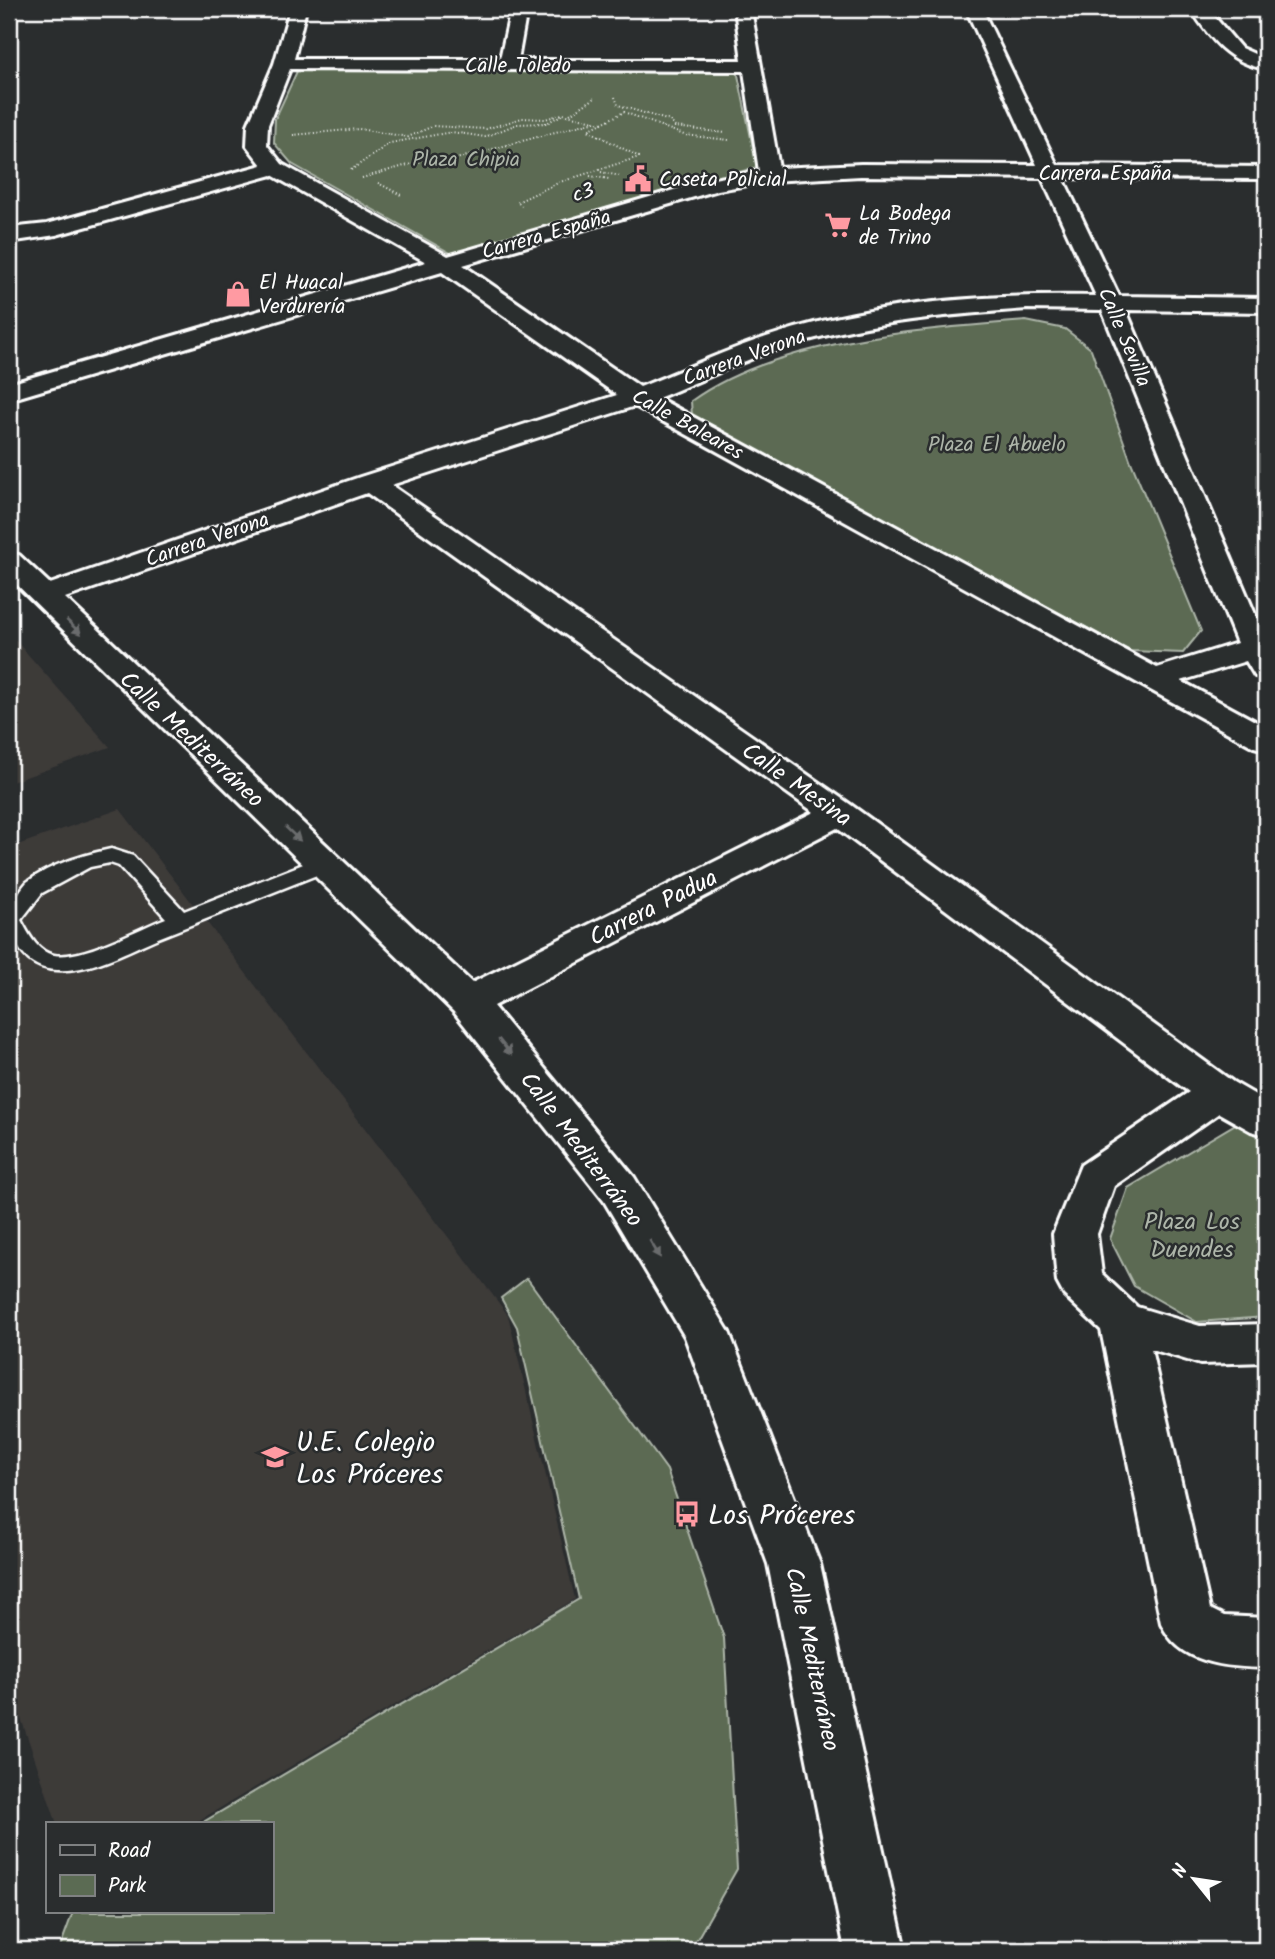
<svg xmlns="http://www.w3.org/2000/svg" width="1275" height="1959" font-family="Kalam,sans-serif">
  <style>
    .built { fill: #3d3a39 }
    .green { fill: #5b6b53; stroke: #adb5a9; stroke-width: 2 }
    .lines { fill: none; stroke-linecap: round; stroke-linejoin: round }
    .lane-casing { stroke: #fff; stroke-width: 5 }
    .street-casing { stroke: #fff; stroke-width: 6 }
    .path { stroke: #fff; stroke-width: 2; stroke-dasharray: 1 2.5; stroke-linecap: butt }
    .lane { fill: #2a2d2e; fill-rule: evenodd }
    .street { fill: #2a2d2e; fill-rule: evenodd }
    .oneway { fill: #6a6c6d }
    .labels { text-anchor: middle; stroke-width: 5; stroke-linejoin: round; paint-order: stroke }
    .far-street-label { font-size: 21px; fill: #fff; stroke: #2a2d2e }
    .far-park-label { font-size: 21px; fill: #adb5a9; stroke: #2a2d2e }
    .far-poi-label { font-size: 21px; fill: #fff; stroke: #2a2d2e; text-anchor: start }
    .street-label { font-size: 24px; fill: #fff; stroke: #2a2d2e }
    .park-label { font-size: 24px; fill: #adb5a9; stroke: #2a2d2e }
    .near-poi-label { font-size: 28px; fill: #fff; stroke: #2a2d2e; text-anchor: start }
  </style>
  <rect width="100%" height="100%" fill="#2a2d2e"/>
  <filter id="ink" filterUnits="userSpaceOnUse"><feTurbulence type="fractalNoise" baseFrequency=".0143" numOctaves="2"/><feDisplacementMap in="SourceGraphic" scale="14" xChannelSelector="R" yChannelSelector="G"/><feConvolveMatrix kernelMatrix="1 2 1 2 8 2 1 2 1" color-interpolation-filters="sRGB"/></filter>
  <g filter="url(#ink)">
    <!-- built -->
    <g class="built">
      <polygon points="9,633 110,747 9,783"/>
      <polygon points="120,809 508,1315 575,1599 193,1824 57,1824 9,1683 9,848"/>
    </g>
    <!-- green -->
    <g class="green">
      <polygon points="298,69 737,70 757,167 454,255 292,164 274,143 275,119"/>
      <path d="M1026,321L1065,329L1091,349L1131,462L1201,631L1183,653L1130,651L692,416L691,401C777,339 922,329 1026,321Z"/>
      <polygon points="1239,1122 1266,1138 1266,1317 1197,1322 1134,1286 1110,1239 1128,1188"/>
      <polygon points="527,1278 667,1470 724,1638 737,1869 692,1948 59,1950 73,1912 271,1912 271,1824 200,1824 579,1599 517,1327 501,1298"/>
    </g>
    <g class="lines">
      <!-- lane casing -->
      <g class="lane-casing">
        <path id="lane" d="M111,849L133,856L184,911L316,859L324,857L335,864L332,869C274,892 216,915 158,938C127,951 91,972 57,970C10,968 0,911 27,882C51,864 82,855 111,849ZM110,863L119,866L166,918C138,929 82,960 54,955C37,952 28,933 21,920L42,893L90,867Z"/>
      </g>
      <!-- street casing -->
      <g class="street-casing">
        <g id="street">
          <path d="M290,9H306L294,59H500L511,9H527L518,60H742L735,9H751L779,168L861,164L1037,165L966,9H982L1057,165L1266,167V179L1063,178L1119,296L1266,298V312L1126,310L1266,640V678L1255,676L1246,661L1181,681L1266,727V750L1254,747L635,406L391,485L851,805L1233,1082L1266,1101V1135L1251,1131L1219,1113L1114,1186L1097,1234L1102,1274L1137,1307L1200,1326L1266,1324V1362L1200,1364L1151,1349L1210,1609L1224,1616L1266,1618V1668C1226,1667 1179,1664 1161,1623L1101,1330L1064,1295L1057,1282L1053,1234L1081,1165L1189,1092L837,828L493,1006L634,1177L729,1332L820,1564L905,1950H845L768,1564L685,1337L604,1201L454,1012L9,577V552L19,555L50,584L360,477L617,395L442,272L9,400V384L426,262L272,175L56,235L9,242V228L47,224L262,165L247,146L248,125L274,64ZM290,69L744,71L759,171L708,180L448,256L282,164L267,145L268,125ZM861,176L1042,178L1096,296C990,294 881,301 779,333C732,347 686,369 640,387L463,265L718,190L770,181ZM1027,309L1102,310L1237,643L1157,668L658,398C704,380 750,356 798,343C873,321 950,315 1027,309ZM367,493L814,812L472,983L65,598Z"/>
          <path d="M1191,9H1208L1241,48L1266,59V69C1229,63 1210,39 1191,9Z"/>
        </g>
      </g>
      <!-- path -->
      <g class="path">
        <polyline points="615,97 618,105 670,121 675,127 725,133"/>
        <polyline points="570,114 595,98"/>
        <polyline points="293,135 359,129 408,137 433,126 486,129 522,118 545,119 562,114"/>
        <polyline points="351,170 390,143 452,132 485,137 517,124 547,123 563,114 603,123"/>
        <polyline points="601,172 620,176"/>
        <polyline points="590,176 609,179"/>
        <polyline points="362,178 436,157 445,162 596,121"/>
        <polyline points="378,183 401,195"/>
        <polyline points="522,206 517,202 560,182 639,157 588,130 624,112 684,135 729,140"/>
      </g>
      <!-- lane -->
      <use href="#lane" class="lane"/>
      <!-- street -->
      <use href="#street" class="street"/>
    </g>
    <!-- one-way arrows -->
    <defs><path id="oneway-solid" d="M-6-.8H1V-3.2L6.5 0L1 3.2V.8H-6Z" transform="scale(1.75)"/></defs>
    <g class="oneway">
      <use href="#oneway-solid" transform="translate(74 627) rotate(44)"/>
      <use href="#oneway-solid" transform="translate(293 834) rotate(43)"/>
      <use href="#oneway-solid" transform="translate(505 1047) rotate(51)"/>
      <use href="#oneway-solid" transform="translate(655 1249) rotate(59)"/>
    </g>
  </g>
  <!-- icons -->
  <defs>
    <g id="civic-bare" transform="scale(2.1)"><path d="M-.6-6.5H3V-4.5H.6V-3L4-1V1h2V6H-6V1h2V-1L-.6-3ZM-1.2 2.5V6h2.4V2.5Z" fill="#ff9aa2" stroke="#2a2d2e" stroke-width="2.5" paint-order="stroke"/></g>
    <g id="supermarket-bare" transform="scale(2.1)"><path d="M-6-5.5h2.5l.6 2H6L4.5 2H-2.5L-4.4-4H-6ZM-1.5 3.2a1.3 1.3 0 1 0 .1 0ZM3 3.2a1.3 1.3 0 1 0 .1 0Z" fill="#ff9aa2" stroke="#2a2d2e" stroke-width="2.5" paint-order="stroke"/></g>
    <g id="shop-bare" transform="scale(2.1)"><path d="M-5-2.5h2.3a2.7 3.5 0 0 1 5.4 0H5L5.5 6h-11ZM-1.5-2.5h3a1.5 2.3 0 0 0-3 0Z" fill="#ff9aa2" stroke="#2a2d2e" stroke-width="2.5" paint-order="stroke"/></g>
    <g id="school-bare" transform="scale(2.1)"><path d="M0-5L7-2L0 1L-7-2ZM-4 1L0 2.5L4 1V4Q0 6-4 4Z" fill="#ff9aa2" stroke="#2a2d2e" stroke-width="2.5" paint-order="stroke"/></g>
    <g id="bus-bare" transform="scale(2.1)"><path d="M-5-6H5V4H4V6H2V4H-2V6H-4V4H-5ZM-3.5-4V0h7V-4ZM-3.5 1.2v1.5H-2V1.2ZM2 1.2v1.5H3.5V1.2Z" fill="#ff9aa2" stroke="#2a2d2e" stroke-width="2.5" paint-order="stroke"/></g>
  </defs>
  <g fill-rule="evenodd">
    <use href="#civic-bare" x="638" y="179"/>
    <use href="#supermarket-bare" x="838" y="225"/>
    <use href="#shop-bare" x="238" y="294"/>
    <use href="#school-bare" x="275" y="1457"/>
    <use href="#bus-bare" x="687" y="1514"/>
  </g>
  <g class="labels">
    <!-- far-street labels -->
    <g class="far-street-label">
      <text x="518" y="72">Calle Toledo</text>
      <text x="1105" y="180">Carrera España</text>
      <text transform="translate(583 192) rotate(-16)" y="7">c3</text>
      <text transform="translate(546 234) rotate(-16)" y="7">Carrera España</text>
      <text transform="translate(1125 337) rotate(67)" y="7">Calle Sevilla</text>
      <text transform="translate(744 357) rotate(-20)" y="7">Carrera Verona</text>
      <text transform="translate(688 424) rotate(29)" y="7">Calle Baleares</text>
      <text transform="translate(207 539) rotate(-19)" y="7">Carrera Verona</text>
    </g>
    <!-- far-park labels -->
    <g class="far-park-label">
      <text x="466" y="166">Plaza Chipia</text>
      <text x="997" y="451">Plaza El Abuelo</text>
    </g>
    <!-- far-poi labels -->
    <g class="far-poi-label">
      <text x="659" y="186">Caseta Policial</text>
      <text x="859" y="220">La Bodega<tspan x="859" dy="24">de Trino</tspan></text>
      <text x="259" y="289">El Huacal<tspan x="259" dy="24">Verdurería</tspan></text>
    </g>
    <!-- street labels -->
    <g class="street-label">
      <text transform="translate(192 739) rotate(43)" y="8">Calle Mediterráneo</text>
      <text transform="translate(797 784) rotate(35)" y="8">Calle Mesina</text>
      <text transform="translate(653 907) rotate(-27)" y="8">Carrera Padua</text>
      <text transform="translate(582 1149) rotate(53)" y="8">Calle Mediterráneo</text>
      <text transform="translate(813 1659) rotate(78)" y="8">Calle Mediterráneo</text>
    </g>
    <!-- park labels -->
    <g class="park-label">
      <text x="1192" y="1229">Plaza Los<tspan x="1192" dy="28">Duendes</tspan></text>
    </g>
    <!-- near-poi labels -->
    <g class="near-poi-label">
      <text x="296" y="1451">U.E. Colegio<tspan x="296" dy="32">Los Próceres</tspan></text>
      <text x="708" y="1524">Los Próceres</text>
    </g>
  </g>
  <!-- margin -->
  <rect width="1275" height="1959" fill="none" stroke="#2a2d2e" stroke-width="35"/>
  <rect x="18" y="18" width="1240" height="1924" fill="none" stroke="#fff" stroke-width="2.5" filter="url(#ink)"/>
  <!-- legend -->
  <rect x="46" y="1822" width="228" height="91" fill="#2a2d2e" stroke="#7f8182" stroke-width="2"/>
  <rect x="60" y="1845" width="35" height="10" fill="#2a2d2e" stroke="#7f8182" stroke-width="2"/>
  <text x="108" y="1857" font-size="21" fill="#ffffff">Road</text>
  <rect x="60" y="1875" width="35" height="21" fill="#5b6b53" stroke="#7f8182" stroke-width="2"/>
  <text x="108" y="1892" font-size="21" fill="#ffffff">Park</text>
  <!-- north arrow -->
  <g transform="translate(1194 1879) rotate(300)" stroke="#2a2d2e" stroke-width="5" paint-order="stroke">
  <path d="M0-5L12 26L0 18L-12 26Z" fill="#ffffff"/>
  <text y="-10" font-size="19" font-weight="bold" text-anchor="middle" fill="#ffffff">N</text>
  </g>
</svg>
